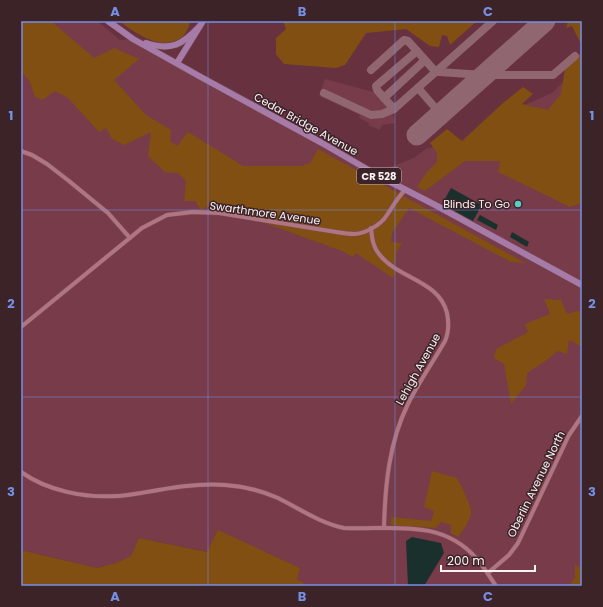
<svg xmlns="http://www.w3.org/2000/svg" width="603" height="607" font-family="Poppins,sans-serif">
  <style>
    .built { fill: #783b4a }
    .green { fill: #814f11 }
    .water { fill: #1a302d }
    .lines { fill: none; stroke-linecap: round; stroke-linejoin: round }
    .taxiway { stroke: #906671; stroke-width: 8 }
    .runway { stroke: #906671; stroke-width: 21 }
    .street-casing { stroke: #78505b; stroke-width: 5 }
    .primary-casing { stroke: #78505b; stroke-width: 7 }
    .street { stroke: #b17481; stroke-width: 4 }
    .primary { stroke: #a77ba8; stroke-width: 6 }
    .grid { fill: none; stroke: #7590e3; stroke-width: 1; stroke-opacity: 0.55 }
    .poi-dot { fill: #57cec1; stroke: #3c2328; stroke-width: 1.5 }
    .labels { text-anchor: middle; stroke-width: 3; stroke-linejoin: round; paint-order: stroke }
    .shield { fill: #3c2328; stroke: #c1b5b7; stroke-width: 1 }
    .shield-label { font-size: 10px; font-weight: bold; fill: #faf3f4 }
    .street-label { font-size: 11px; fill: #faf3f4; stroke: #3c2328 }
    .poi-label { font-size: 11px; fill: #faf3f4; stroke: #3c2328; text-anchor: end }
    .neatline { fill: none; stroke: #7590e3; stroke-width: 1.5 }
    .grid-label { font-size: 13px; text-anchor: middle; font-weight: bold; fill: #7590e3 }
  </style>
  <rect width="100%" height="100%" fill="#67313f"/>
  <!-- built -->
  <g class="built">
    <polygon points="21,21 97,21 120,40 133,39 370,171 390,167 414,158 427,148 451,146 473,139 520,107 552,93 582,63 582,586 309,586 297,579 300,568 267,553 208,552 139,538 132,556 116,563 97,568 21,550"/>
    <polygon points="325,79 377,93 392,110 395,123 382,125 380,130 368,125 369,123 359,118 360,115 319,96"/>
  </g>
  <!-- green -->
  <g class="green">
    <polygon points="21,21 51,21 94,58 114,48 139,59 114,80 146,115 171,130 170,141 177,146 188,132 243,166 301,166 310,163 318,149 525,263 511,262 409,208 392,233 391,242 402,243 396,253 395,274 393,278 356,253 353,257 342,251 213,204 201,210 195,201 184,201 186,181 178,173 165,172 148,156 151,132 124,145 112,139 106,128 99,132 68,98 55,91 42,100 35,97 30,82 21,71"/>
    <path d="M119,21H191C189,25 187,32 184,35C164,54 137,34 119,21Z"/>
    <polygon points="283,21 477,21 450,45 447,36 442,35 439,47 430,46 406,29 366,33 345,65 336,68 284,64 276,54 276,38 286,29"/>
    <polygon points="568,21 582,21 582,46 572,26 566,28"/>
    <polygon points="582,49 582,203 570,207 498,172 500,161 465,161 425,191 417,187 426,173 437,162 437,153 430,143 447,129 462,141 503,103 523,87 533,94 522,104 548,110 561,94 565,68 578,58"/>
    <polygon points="544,299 561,300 567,314 582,310 582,347 569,340 567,354 557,351 547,360 527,373 526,385 511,404 504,364 494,358 496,349 528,332 525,324 550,314"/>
    <path d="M432,471L457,478C461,487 472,505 471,514C470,520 462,533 458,537L451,533V525L441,522L436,528L391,525V517L431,521L434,511L424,507Z"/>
    <polygon points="218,530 300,568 297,579 309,586 21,586 21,550 97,568 116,563 131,556 139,538 207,552"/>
    <polygon points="575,565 582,568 582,586 569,586 575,577"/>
  </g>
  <!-- water -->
  <g class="water">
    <polygon points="451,188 480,204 479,210 473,221 442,204"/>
    <polygon points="480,215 498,225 496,230 477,220"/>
    <polygon points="512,232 529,242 527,247 510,237"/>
    <polygon points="412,537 441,543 444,553 424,586 408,586 406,541"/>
  </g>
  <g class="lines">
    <!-- taxiway -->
    <g class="taxiway">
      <polyline points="371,70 404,40 408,41 434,70 439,72 484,75 553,75 575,56"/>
      <polyline points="418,88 438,111 443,111"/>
      <polyline points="324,93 371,115 382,114 394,109 493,21"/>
      <polyline points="384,98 425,60"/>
      <polyline points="394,109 377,90 376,86 417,51"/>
    </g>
    <!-- runway -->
    <polyline class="runway" points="417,135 545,21"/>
    <!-- street casing -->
    <g class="street-casing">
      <g id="street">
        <polyline points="21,151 32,155 47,164 69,181 108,213 130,238"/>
        <path d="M371,228C372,238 373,247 379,254C398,279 439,280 447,313C449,323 449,332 445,341C433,362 419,382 408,404C389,442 385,486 384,528"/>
        <path d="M21,327L142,228L167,215L193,212L219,213L336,232C342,233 348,234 355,234C366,233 381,225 387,215C393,206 398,197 405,190"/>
        <path d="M21,472C48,491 84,498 117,496C124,496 133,494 141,493C169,488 196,483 225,485C243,486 262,491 278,498C300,509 320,523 344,528C391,530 441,518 476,558C484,567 490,577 496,586"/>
        <polyline points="488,573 509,555 518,543 569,435 582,416"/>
      </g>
    </g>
    <!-- primary casing -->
    <g class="primary-casing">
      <g id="primary">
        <polyline points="108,21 133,39 199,76 322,143 377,175 439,207 582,285"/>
        <path d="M146,43C171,51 182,45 199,27"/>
        <polyline points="177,63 203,21"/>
      </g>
    </g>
    <!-- street -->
    <use href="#street" class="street"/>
    <!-- primary -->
    <use href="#primary" class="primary"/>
  </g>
  <!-- grid -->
  <path class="grid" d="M208,21V586M395,21V586M21,210H582M21,397H582"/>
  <!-- markers -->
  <circle class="poi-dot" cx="518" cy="204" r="4"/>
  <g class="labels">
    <!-- shield labels -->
    <rect class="shield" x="357" y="168" width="44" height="16" rx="3"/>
    <g class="shield-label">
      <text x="379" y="180">CR 528</text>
    </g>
    <!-- street labels -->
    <g class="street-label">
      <text transform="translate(306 124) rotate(29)" y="4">Cedar Bridge Avenue</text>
      <text transform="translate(265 213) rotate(8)" y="4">Swarthmore Avenue</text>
      <text transform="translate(418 369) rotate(-61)" y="4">Lehigh Avenue</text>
      <text transform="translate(536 484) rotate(-64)" y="4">Oberlin Avenue North</text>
    </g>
    <!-- poi labels -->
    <g class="poi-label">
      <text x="510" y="208">Blinds To Go</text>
    </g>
  </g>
  <!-- border -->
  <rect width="603" height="607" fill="none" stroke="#3c2328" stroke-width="44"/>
  <!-- scale -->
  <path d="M441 565v6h94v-6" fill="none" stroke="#faf3f4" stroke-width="2"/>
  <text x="447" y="565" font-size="12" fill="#faf3f4" stroke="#3c2328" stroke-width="3" paint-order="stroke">200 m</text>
  <rect x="22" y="22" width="559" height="563" class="neatline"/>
  <g class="grid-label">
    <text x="115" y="16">A</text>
    <text x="302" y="16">B</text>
    <text x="488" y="16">C</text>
    <text x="11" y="120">1</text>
    <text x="592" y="120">1</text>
    <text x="11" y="308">2</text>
    <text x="592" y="308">2</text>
    <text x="11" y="496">3</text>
    <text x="592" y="496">3</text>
    <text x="115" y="601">A</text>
    <text x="302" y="601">B</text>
    <text x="488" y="601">C</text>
  </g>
</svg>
